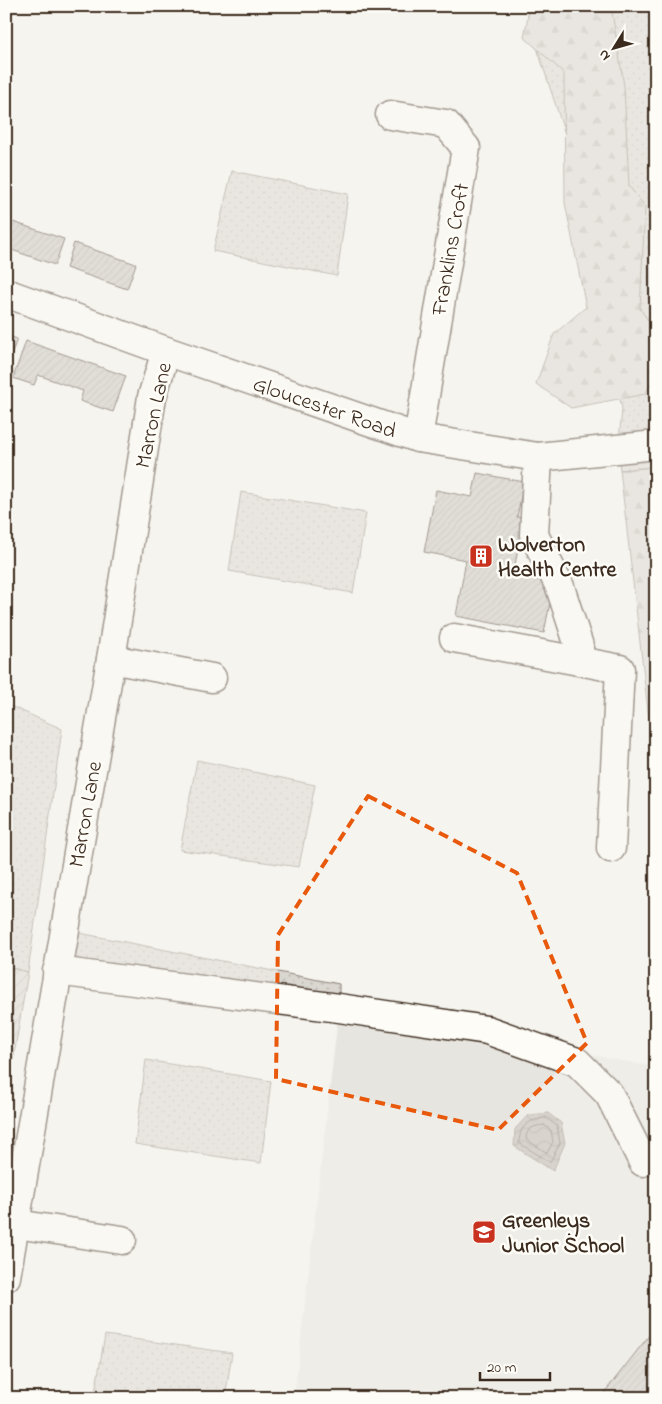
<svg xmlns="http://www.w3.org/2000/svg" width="662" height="1404" font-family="'Indie Flower',sans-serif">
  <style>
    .built { fill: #e7e5df }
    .grass { fill: url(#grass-dots); stroke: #8a8077 }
    .forest { fill: url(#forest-firs); stroke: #8a8077 }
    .garden { fill: url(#garden-furrows); stroke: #8a8077 }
    .water { fill: url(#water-waves); stroke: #84786e }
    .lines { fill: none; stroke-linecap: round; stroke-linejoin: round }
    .shore { stroke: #6b5e54; stroke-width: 1 }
    .building { fill: url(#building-hatch); stroke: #3b2a1e }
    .minor-casing { stroke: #3b2a1e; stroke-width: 31 }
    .minor { stroke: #fdfcf7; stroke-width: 28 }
    .marked { fill: none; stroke: #e8590c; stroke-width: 4; stroke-dasharray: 10 6; stroke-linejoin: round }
    .labels { text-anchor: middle; stroke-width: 5; stroke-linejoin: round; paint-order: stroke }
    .street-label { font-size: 22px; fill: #3b2a1e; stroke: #fdfcf7 }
    .poi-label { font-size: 22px; font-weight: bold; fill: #3b2a1e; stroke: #fdfcf7; text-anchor: start }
  </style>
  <defs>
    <pattern id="grass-dots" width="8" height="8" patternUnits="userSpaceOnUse" patternTransform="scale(1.25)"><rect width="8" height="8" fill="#dad6d0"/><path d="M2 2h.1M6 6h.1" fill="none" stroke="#bcb8b2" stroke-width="1.8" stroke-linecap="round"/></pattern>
    <pattern id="forest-firs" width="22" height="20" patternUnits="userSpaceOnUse" patternTransform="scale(1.25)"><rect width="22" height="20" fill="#dad6d0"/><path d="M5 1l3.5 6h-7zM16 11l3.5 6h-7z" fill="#bcb8b2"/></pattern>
    <pattern id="garden-furrows" width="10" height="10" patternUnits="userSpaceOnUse" patternTransform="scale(1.25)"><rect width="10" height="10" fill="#dad6d0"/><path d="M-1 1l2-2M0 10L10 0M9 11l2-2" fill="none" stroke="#bcb8b2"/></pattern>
    <pattern id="water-waves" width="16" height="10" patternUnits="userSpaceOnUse" patternTransform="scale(1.25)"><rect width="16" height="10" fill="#b4aca4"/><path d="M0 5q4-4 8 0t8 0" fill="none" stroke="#948c85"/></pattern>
    <pattern id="building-hatch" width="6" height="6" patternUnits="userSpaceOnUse" patternTransform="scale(1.25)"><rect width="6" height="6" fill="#c7c1bb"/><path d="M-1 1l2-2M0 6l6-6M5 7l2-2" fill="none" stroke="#aca6a0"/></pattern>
  </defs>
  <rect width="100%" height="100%" fill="#f5f4ee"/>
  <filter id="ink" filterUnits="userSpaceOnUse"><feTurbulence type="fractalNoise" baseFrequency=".02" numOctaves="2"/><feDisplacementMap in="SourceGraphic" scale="10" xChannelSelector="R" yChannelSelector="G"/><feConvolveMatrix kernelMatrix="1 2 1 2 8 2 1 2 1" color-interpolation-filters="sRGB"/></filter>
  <g filter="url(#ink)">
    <!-- built -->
    <polygon class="built" points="339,1008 656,1067 656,1398 294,1398"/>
    <!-- grass -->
    <g class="grass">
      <polygon points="528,6 656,6 656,467 620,470 618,450 622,409 565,134 528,20"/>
      <polygon points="232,171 348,194 337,276 213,251"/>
      <polygon points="241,492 366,513 353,593 229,571"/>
      <polygon points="6,704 62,729 28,972 6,967"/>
      <polygon points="197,760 315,785 299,867 180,850"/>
      <polygon points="64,930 339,984 339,1008 57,971"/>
      <polygon points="146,1060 271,1081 261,1163 135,1144"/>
      <polygon points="105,1335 232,1353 225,1398 94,1398"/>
    </g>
    <!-- forest -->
    <g class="forest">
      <polygon points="530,6 611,6 624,86 629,186 645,207 640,309 656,331 656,375 645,394 571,408 536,384 554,334 586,307 565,203 564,73 524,37"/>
      <polygon points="656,467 656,780 620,470"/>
    </g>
    <!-- garden -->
    <polygon class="garden" points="6,967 28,972 6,1102"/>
    <!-- water -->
    <polygon class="water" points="548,1113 561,1123 565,1143 553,1171 514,1146 515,1129 528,1115"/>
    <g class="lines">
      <!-- shore -->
      <g class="shore">
        <path d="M546,1118L557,1126L560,1143L550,1162L519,1143C520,1124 529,1120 546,1118Z"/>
        <path d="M544,1125L551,1130L553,1142L547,1153L526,1139C526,1128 534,1126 544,1125Z"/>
      </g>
    </g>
    <!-- building -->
    <g class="building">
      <polygon points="13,222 64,239 55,265 6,248"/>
      <polygon points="74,243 136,264 127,289 66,268"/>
      <polygon points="6,335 17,339 8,364 6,363"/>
      <polygon points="26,341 126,376 113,412 80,401 83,391 38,375 34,385 13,378"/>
      <polygon points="477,473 524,482 517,517 524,518 513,575 554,583 544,633 456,616 466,560 424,552 436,490 472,497"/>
      <polygon points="656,1315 656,1398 609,1398 604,1393 651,1333"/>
    </g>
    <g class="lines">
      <!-- minor casing -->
      <g class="minor-casing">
        <g id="minor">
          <polyline points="390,115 446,124 466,148 418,438"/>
          <polyline points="6,293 166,351 418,438 538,457 656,445"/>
          <polyline points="454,638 579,661 579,646 560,587 534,535 538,457"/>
          <polyline points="111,659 212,678"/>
          <polyline points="579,661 620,669 611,848"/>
          <polyline points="57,971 339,1008 487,1030 577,1062 609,1094 643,1162"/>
          <polyline points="16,1224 122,1240"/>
          <polyline points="6,1277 111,659 152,397 166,351"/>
        </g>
      </g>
      <!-- minor -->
      <use href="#minor" class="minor"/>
    </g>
  </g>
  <!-- marked area -->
  <path d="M0 0H662V1404H0ZM368,796L517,873L587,1043L498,1130L276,1079L278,935Z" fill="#f5f4ee" fill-opacity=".55" fill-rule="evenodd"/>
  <path class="marked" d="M368,796L517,873L587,1043L498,1130L276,1079L278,935Z"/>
  <!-- icons -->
  <defs>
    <g id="building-square" transform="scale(1.25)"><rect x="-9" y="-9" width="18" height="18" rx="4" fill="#c8321e" stroke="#fdfcf7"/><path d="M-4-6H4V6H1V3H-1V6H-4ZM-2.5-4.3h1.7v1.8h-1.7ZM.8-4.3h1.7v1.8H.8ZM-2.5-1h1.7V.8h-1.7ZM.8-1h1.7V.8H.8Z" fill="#fff"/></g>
    <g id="school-square" transform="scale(1.25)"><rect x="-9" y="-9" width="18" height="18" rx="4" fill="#c8321e" stroke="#fdfcf7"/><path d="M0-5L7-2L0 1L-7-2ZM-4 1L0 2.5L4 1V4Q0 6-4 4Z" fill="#fff"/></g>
  </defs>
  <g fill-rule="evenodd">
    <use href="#building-square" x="481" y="556"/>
    <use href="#school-square" x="484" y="1232"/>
  </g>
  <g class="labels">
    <!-- street labels -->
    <g class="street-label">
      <text transform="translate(449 249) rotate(-80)" y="8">Franklins Croft</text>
      <text transform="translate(325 406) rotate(19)" y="8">Gloucester Road</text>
      <text transform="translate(152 415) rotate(-78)" y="8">Marron Lane</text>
      <text transform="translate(84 814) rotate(-80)" y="8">Marron Lane</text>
    </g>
    <!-- poi labels -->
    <g class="poi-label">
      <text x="498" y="551">Wolverton<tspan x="498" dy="25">Health Centre</tspan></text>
      <text x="502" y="1227">Greenleys<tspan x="502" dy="25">Junior School</tspan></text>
    </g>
  </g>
  <!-- margin -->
  <rect width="662" height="1404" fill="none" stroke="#fdfcf7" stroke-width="25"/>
  <rect x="12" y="12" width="637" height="1379" fill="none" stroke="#3b2a1e" stroke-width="2" filter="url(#ink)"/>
  <!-- north arrow -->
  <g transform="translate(614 48) rotate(233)" stroke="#fdfcf7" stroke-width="4" paint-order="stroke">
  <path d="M0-4L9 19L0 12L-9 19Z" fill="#3b2a1e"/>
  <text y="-8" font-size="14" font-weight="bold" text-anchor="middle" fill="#3b2a1e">N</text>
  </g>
  <!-- scale -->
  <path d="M480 1372v8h70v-8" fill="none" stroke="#3b2a1e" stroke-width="2.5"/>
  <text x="487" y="1372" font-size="15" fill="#3b2a1e" stroke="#fdfcf7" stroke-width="4" paint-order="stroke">20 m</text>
</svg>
